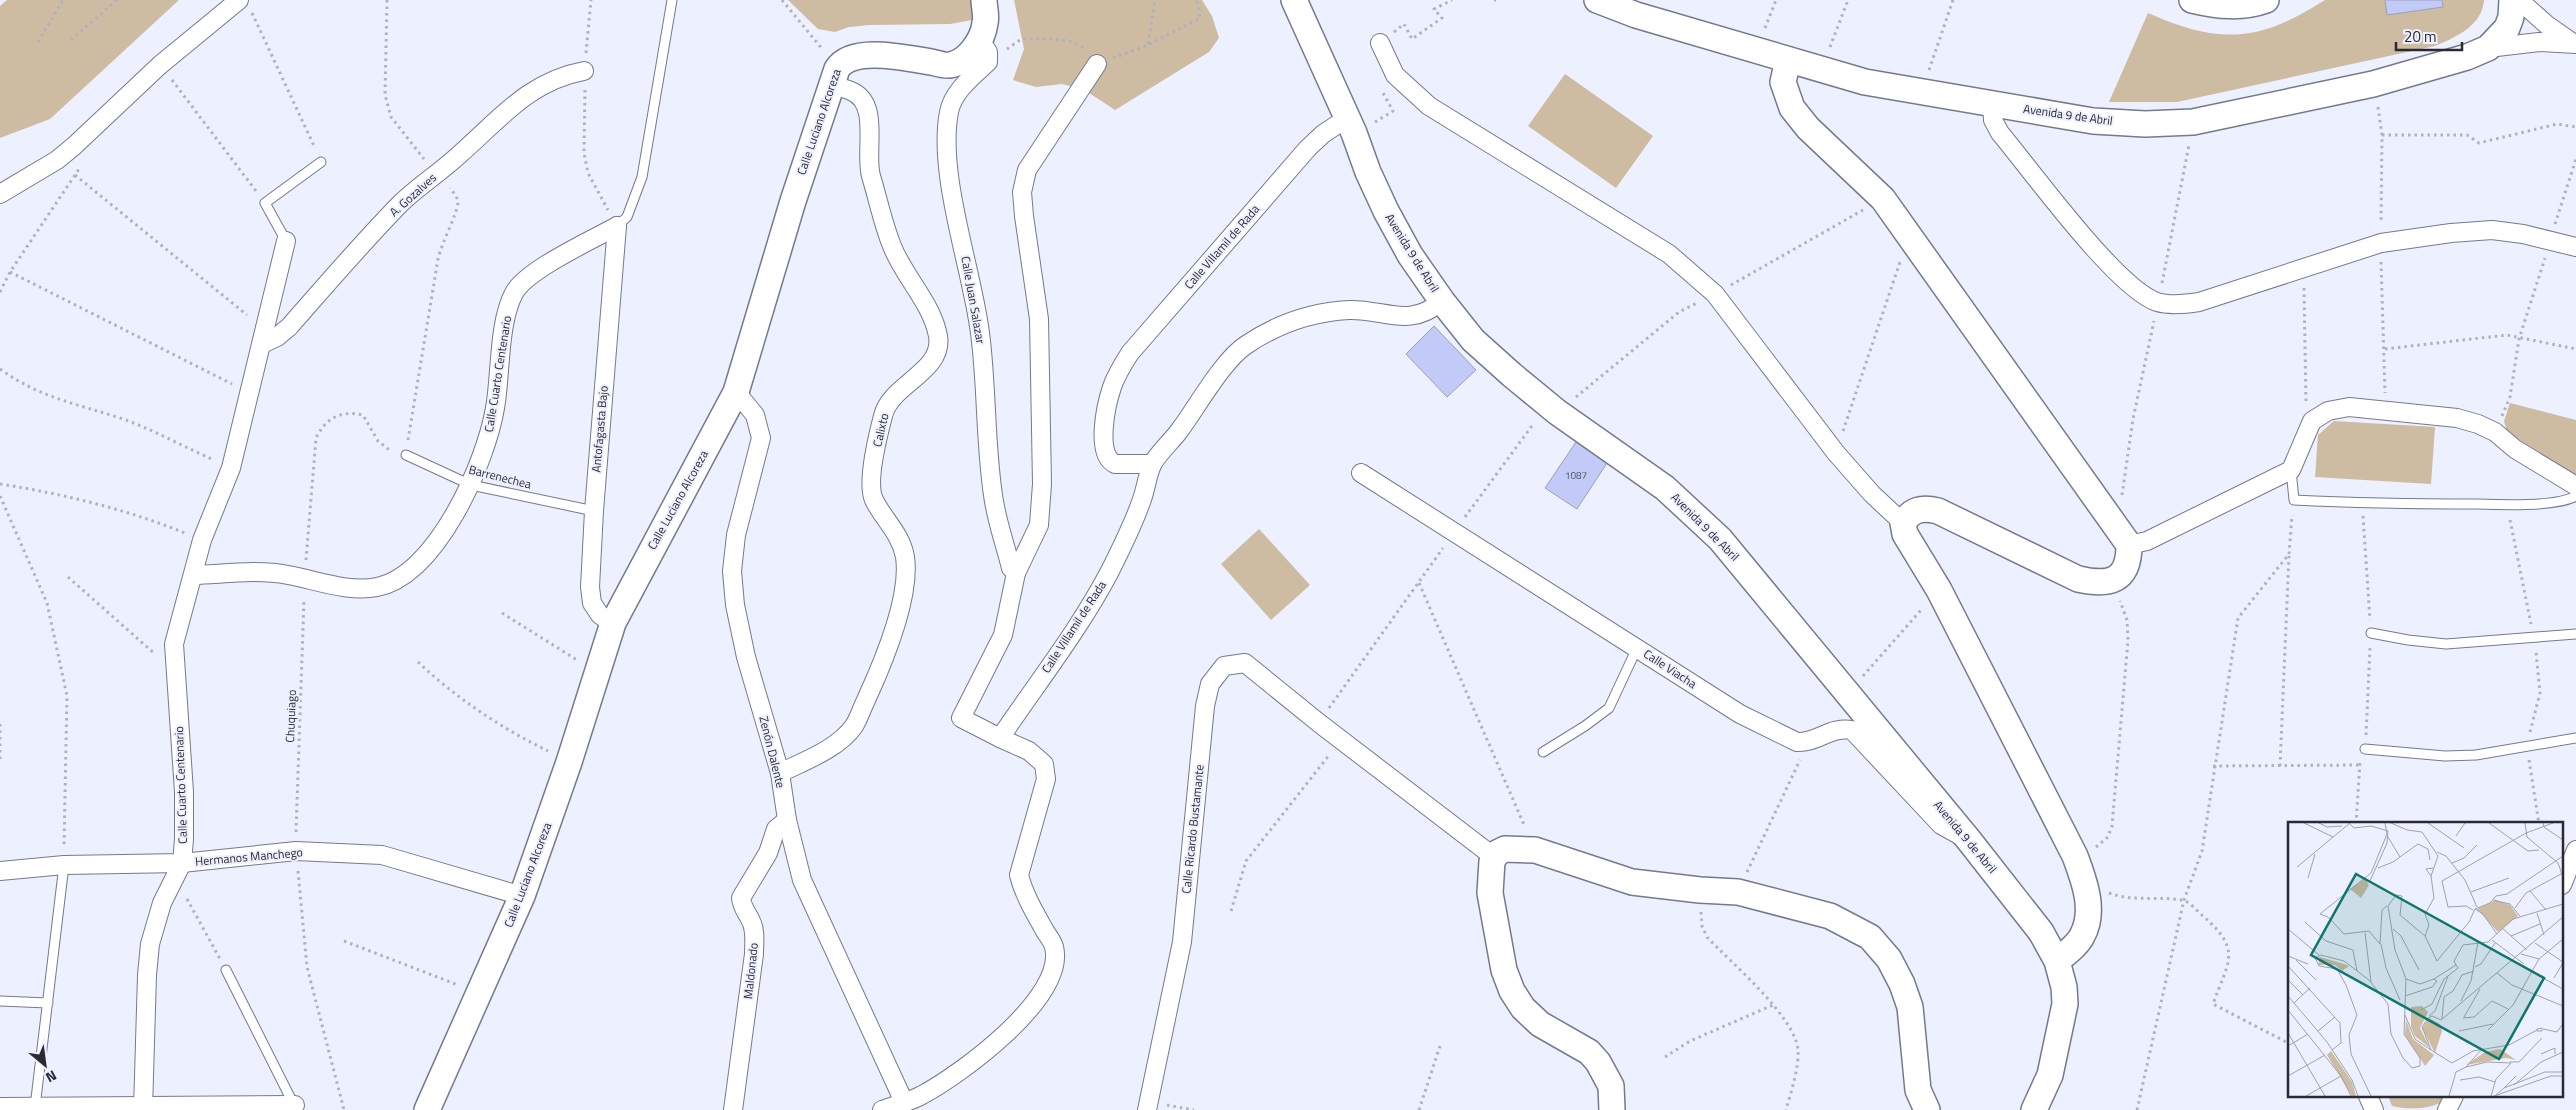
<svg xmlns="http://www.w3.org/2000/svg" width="2576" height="1110" font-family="'Titillium Web',sans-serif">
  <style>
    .green { fill: #cdbba2 }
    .building { fill: #c2caf8; stroke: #9ca0b6 }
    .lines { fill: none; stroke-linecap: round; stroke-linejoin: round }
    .lane-casing { stroke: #75798e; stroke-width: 11 }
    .street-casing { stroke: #75798e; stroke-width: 20 }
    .secondary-casing { stroke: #75798e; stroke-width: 28 }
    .path { stroke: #afb1bd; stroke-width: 3; stroke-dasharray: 2.5 4; stroke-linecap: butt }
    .lane { stroke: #fff; stroke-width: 9 }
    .street { stroke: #fff; stroke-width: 18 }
    .secondary { stroke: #fff; stroke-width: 25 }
    .labels { text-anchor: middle; stroke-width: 4; stroke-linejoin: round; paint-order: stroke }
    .number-label { font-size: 10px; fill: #4f5264 }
    .street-label { font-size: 12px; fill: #292a33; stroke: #edf0fe }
    .inset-road { fill: none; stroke: #9fa1ad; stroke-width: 1 }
    .view { fill: #0f766e; fill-opacity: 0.15; stroke: #0f766e; stroke-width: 2.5 }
    .inset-edge { fill: none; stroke: #292a33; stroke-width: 2.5 }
  </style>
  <rect width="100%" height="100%" fill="#edf0fe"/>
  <!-- green -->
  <g class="green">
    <polygon points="7,0 179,0 50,119 0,138 0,6"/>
    <polygon points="788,0 985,0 985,9 972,20 950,24 869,25 849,27 835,32 818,29"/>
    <polygon points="1014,0 1202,0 1212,16 1219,38 1209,52 1115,110 1083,89 1062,84 1036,87 1013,80 1024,49"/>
    <path d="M2325,0H2484C2482,26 2456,37 2435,46L2177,102H2109L2148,13C2220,45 2259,42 2325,0Z"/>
    <polygon points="1565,74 1653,136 1616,188 1528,126"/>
    <polygon points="2510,403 2576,420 2576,476 2507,432 2504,421"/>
    <polygon points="2334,421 2435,427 2431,484 2315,477 2318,435"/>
    <polygon points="1259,529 1310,585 1271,620 1221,564"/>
    <path d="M2388,1096H2447C2439,1110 2409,1110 2392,1106Z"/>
  </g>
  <!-- building -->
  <g class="building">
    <polygon points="2385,0 2442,0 2443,7 2387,15"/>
    <polygon points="1434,326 1476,370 1447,397 1406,354"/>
    <polygon points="1576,442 1607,463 1577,509 1545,488"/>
  </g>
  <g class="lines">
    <!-- lane casing -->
    <g class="lane-casing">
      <g id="lane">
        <polyline points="617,226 627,217 642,177 672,0"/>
        <polyline points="286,241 265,203 321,162"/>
        <polyline points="406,455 471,485 594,511"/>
        <path d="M2291,470L2294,500C2355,503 2416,504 2478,504C2501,505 2557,507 2576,496"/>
        <polyline points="2371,633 2408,640 2446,644 2576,634"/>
        <polyline points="2365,749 2445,756 2476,755 2576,738"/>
        <polyline points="1543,752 1585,726 1609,708 1637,648"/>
        <polyline points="226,970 295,1107"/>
        <polyline points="0,1001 48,1003"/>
        <polyline points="35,1107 64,865"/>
      </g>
    </g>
    <!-- street casing -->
    <g class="street-casing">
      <g id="street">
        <polyline points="2519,0 2547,25 2573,43"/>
        <path d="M980,40L988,52V62C973,76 953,91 949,112C937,174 972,269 980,333C987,386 985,441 993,495C996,519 1005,544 1011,568L1016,573"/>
        <polyline points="1380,43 1395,75 1429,106 1669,254 1715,294 1836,453 1872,494 1903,523"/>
        <polyline points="2488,48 2539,42 2576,44"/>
        <path d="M1992,103L1993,120L2000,133C2032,171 2116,288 2157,302C2170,306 2186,304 2199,302L2381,243L2451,233L2492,230L2523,234L2576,247"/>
        <polyline points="0,194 57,160 74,146 160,65 239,0"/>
        <path d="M262,344L277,337L289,327C325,286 361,244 399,205C417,187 441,172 460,154C500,119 529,81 584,71"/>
        <polyline points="736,392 755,415 761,438 736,535 732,571 735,605 746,657 780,773 787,820 802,880 904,1102"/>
        <path d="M1152,464H1115C1095,454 1106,405 1112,387C1116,375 1123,364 1130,353L1308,148L1323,134L1347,118"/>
        <path d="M1361,473L1740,714L1797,742C1817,743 1831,726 1852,730L1941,825L1959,835"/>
        <polyline points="2129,545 2147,541 2291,470 2312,421 2328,411 2349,407 2457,418 2478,424 2495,432 2515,449 2576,486"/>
        <path d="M194,575C224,574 258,569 288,575C316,580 349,593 377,587C437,575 486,462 495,408C501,375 498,323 514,293C526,270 592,240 617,226"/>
        <polyline points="613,623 600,615 592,603 590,587 594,511 617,226"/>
        <polyline points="1000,738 961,718 1003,635 1016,573 1039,525 1042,484 1039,319 1024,216 1022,192 1027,170 1097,64"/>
        <path d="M780,773C804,761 838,749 854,726C859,718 862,708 866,700C883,663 911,597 905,557C901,534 884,520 874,500C866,483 878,435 883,416C890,384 944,372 938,336C932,303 904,277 892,246C883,224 878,199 871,176C864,152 881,103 851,91C845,88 837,87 831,86"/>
        <polyline points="0,871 64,865 182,863 296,851 382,855 522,896"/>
        <polyline points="2562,885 2576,850"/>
        <polyline points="2368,1096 2374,1110"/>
        <polyline points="0,1107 295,1105"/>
        <polyline points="143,1110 147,975 150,944 162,903 182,863 184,839 184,792 174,644 202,540 231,468 286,241"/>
        <path d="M733,1110L754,954C754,943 756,931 751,921C747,912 742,908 741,898L768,853L776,829L787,820"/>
        <path d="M882,1110C895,1105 910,1102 922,1095C960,1075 1067,997 1054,947C1053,942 1048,936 1045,931C1035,913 1024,895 1019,875L1046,779L1044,764L1029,751L1000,738C1037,683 1079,630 1110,571C1121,549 1133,525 1141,502C1146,490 1147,474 1153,463C1160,451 1171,442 1179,431C1197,407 1223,360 1246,345C1277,324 1311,312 1349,310C1385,309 1409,329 1442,301"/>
        <polyline points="1147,1110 1182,942 1205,706 1210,684 1224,666 1245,663 1319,723 1494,857"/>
        <polyline points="2447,1110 2454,1096"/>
      </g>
    </g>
    <!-- secondary casing -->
    <g class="secondary-casing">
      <g id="secondary">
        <polyline points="1294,0 1354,133 1368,172 1386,211 1410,255 1442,301 1473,340 1512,375 1557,412 1665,488 1720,539 1968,839 2041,932 2057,961 2064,987 2065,1004 2050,1075 2034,1110"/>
        <polyline points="1597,0 1636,15 1865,82 2093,121 2145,124 2193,122 2373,84 2467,57 2488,48 2507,28 2511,17 2512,0"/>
        <path d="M2192,0C2218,6 2241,9 2266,0"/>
        <path d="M1788,60L1783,82L1792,108L1808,128L1883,199L2129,545C2129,582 2109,586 2078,579L1938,511C1922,507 1912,509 1903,523L1905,534L1939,590L2075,856C2084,880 2096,911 2082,936C2077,946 2065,954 2057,961"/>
        <path d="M427,1110L522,896L569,762L613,623L736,392L793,201L837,69C852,45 906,58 931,62C936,63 945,66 950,65C968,62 983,40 985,23C987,16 984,7 984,0"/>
        <polyline points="1612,1110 1611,1086 1598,1062 1589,1052 1540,1024 1523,1008 1512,991 1504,970 1490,893 1492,861 1497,853 1505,849 1535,850 1632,882 1700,890 1738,892 1830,916 1870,937 1889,959 1902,984 1910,1007 1918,1090 1927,1110"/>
      </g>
    </g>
    <!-- path -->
    <g class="path">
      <polyline points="387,0 385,95 391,117 424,159"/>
      <polyline points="782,0 823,50"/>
      <polyline points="1494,0 1496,0"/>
      <polyline points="252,13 315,148"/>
      <polyline points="1765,28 1776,0"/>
      <polyline points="1394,32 1404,24 1412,39 1442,18 1434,9 1452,0"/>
      <polyline points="71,40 117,0"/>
      <polyline points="38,42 63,0"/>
      <polyline points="1148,44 1155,0"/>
      <polyline points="1830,47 1848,0"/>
      <path d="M1007,49C1012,46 1018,40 1024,39C1039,38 1075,38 1085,49"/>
      <polyline points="586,53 591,0"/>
      <polyline points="1113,58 1148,45 1200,18 1197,0"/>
      <polyline points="1929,70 1953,0"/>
      <polyline points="172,80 256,191"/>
      <polyline points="585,90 584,153 588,173 608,210"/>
      <polyline points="2378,107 2382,135 2381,223"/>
      <polyline points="1375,122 1393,111 1383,93 1385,92"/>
      <polyline points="2382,135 2467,135 2479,143 2557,124 2576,127"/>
      <polyline points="75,175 247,315"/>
      <polyline points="2555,224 2576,159"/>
      <polyline points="2381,262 2385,393"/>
      <polyline points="10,272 232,384"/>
      <polyline points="2162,283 2189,145"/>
      <polyline points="1731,285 1863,210"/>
      <polyline points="2304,288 2306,402"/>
      <polyline points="0,292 10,272 79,169"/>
      <polyline points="2385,349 2507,335 2576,349"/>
      <path d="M0,369C40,398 78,404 123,419C154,430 184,447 214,460"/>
      <polyline points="1576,397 1679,312 1697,303"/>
      <polyline points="2502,416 2510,397 2519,339 2545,258"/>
      <polyline points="1843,431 1900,262"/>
      <path d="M408,440L438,259C441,244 458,213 458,202C457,196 453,192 450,188"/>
      <path d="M0,484C64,494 125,509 185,533"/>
      <polyline points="2122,495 2133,419 2154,321"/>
      <polyline points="0,496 47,603 67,696 64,846"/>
      <polyline points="2363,516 2370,620"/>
      <polyline points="1465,517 1534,423"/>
      <polyline points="2510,520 2531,624"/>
      <path d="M306,560L316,438C326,418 341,410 363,415L378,441L392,452"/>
      <polyline points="68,577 155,654"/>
      <polyline points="1419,583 1525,827"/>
      <polyline points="502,613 577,660"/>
      <path d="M418,662C456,698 501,728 548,751"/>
      <polyline points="1863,676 1922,609"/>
      <polyline points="1329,708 1443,548"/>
      <polyline points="0,724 0,760"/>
      <polyline points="2530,732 2540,693 2536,652"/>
      <polyline points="2366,735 2370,648"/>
      <polyline points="2529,760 2539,824"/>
      <polyline points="2213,766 2359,765"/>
      <polyline points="2280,766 2289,555"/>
      <polyline points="2356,824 2360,762"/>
      <polyline points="296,832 304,599"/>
      <polyline points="2096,847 2108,837 2112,826 2128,640 2127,620 2120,601"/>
      <polyline points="298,871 307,967 344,1110"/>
      <polyline points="1747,872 1800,760"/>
      <path d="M2109,893C2133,902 2157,896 2182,900C2189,901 2197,911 2203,916C2243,951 2228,961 2213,1004L2290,1044"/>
      <polyline points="187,899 220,959"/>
      <polyline points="1231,911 1246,861 1330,754"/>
      <path d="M1701,912L1702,926L1707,937C1731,963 1795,1016 1798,1050C1799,1068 1791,1092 1786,1110"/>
      <polyline points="344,941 458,985"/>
      <polyline points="1665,1057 1690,1041 1773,1005"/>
      <polyline points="1167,1105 1194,1110"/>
      <polyline points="1419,1110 1440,1046"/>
      <polyline points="2137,1110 2184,900 2202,851 2238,618 2289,554 2292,515"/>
    </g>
    <!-- lane -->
    <use href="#lane" class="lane"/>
    <!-- street -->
    <use href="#street" class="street"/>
    <!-- secondary -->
    <use href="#secondary" class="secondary"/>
  </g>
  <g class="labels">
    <!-- number labels -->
    <g class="number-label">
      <text x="1576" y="479">1087</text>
    </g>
    <!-- street labels -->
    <g class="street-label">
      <text transform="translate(2068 115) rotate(8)" y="4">Avenida 9 de Abril</text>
      <text transform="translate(819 122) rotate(-71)" y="4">Calle Luciano Alcoreza</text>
      <text transform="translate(413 195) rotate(-42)" y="4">A. Gozalves</text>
      <text transform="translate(1222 247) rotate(-49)" y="4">Calle Villamil de Rada</text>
      <text transform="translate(1412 253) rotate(58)" y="4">Avenida 9 de Abril</text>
      <text transform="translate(973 300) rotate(80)" y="4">Calle Juan Salazar</text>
      <text transform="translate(498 374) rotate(-81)" y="4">Calle Cuarto Centenario</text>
      <text transform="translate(600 429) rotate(-85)" y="4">Antofagasta Bajo</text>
      <text transform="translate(881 430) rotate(-77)" y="4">Calixto</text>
      <text transform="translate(500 477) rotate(14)" y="4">Barrenechea</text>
      <text transform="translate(678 500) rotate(-61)" y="4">Calle Luciano Alcoreza</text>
      <text transform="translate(1705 527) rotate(45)" y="4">Avenida 9 de Abril</text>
      <text transform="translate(1074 627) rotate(-57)" y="4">Calle Villamil de Rada</text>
      <text transform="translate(1670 669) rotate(33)" y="4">Calle Viacha</text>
      <text transform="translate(291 716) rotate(-88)" y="4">Chuquiago</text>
      <text transform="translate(772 752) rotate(76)" y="4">Zenón Dalente</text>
      <text transform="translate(181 785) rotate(-92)" y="4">Calle Cuarto Centenario</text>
      <text transform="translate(1193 829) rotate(-84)" y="4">Calle Ricardo Bustamante</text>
      <text transform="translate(1965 837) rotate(50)" y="4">Avenida 9 de Abril</text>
      <text transform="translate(249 857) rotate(-5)" y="4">Hermanos Manchego</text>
      <text transform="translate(528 875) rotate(-69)" y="4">Calle Luciano Alcoreza</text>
      <text transform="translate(751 971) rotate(-84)" y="4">Maldonado</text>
    </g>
  </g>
  <!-- overview -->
  <g transform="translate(2288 822)">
    <rect width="275" height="275" fill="#edf0fe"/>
    <path d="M77,57L81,63L73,76L62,67ZM208,78L222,83L230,94L210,110L189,87ZM32,135L56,142L61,144L54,149L47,143H30ZM134,184L140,190L132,206L142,226L127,214L123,205V185ZM141,196L152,202L154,209L147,231L134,206ZM118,198L125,217L146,233L137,244L117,213ZM212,227L228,238L218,236L178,243L197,230ZM43,229L64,260L68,274H64L39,233Z" fill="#cdbba2"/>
    <path class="inset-road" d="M16,1L45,15M31,1L39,5L54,4M61,1L66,6L83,4L100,9L99,21L82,59M97,1L99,12L83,51L32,92L40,95L56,112L81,109L92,122L94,88L99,84M140,1L176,26M201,1L240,29L251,28M237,1L239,15L270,41L275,55M255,1L256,5L275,18M168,14L177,1M100,15L112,35M149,30L158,34L177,58L189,85M164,41L176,36L189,23M9,45L62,1M90,46L105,40L130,22L140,27L142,38M143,54L138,47L145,46M20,56L27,32M242,69L258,88M183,70L221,56M205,78L222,82L232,94M227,86L238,71L273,52M187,87L195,92L209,112M185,88L178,84L160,85L154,59L238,11L265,1M249,91L256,113M17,100L38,119L65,128L69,149M214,106L239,128M0,107L31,133M105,107L113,114L131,148M77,111L83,160M137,114L149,139L181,100L187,87L202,81L208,74L219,72L275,34M223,114L252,102M204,118L236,142M247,121L275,140M93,122L98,146L112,178M233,132L251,137M0,134L20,142M8,138L28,158M0,144L52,201L53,221L44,228M187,145L193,142L207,121M235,145L275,167M209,151L224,163L275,184M266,156L275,141M118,157L132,162L146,157L168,143L166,139L175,123L200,120L225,97L275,82M0,158L15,173M0,174L39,220L64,258L70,274M117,174L144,165L149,159L146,157M173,179L183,159L190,120M6,181L22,166M0,188L53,254L63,274M133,188L144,182L156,157L170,146L168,143M117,193L127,217L143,228L134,205L140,196L144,194L153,198L275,95M141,194L147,189L160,154M176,195L192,167M175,196L186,195L204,179L220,187M154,197L156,175L165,169L174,153L186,149M254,206V209H249V207ZM255,207L269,210L274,203M200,208L225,183L251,137L275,117M30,209L47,195M171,209L205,202M0,211L37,274M0,224L20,212M143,228L164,241L185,229L221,223L249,208M193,228L178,245L199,240L223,241L208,257L203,274M253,232L267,226V232M222,240H231L254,216M0,254L37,233M172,258L191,255L207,260M226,263L253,240L275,230M216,266L228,254M18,274L53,254M83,274L63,232L61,213L69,193L58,163L49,147L31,144L27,136L33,133L56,139L81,158L100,182L103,212L115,236L124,246L132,244V236L116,212L118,157L107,128L100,84L108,73L114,74L112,93L137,114L141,103L137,92L146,76L143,54L150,34L134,10L119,8L103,1M161,274L168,250L178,245M206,274L263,254H275M207,274L216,266L257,250H275"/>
    <path class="view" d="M68,52L256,156L211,237L23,133Z"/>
    <rect width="275" height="275" class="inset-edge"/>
  </g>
  <!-- north arrow -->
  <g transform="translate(45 1065) rotate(151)" stroke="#edf0fe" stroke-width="4" paint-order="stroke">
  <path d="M0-4L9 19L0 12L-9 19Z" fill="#292a33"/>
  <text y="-8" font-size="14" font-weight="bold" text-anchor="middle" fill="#292a33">N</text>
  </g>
  <!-- scale -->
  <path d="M2396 42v8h66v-8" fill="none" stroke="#292a33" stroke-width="2.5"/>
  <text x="2404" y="42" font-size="15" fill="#292a33" stroke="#edf0fe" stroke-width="4" paint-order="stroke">20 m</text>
</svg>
